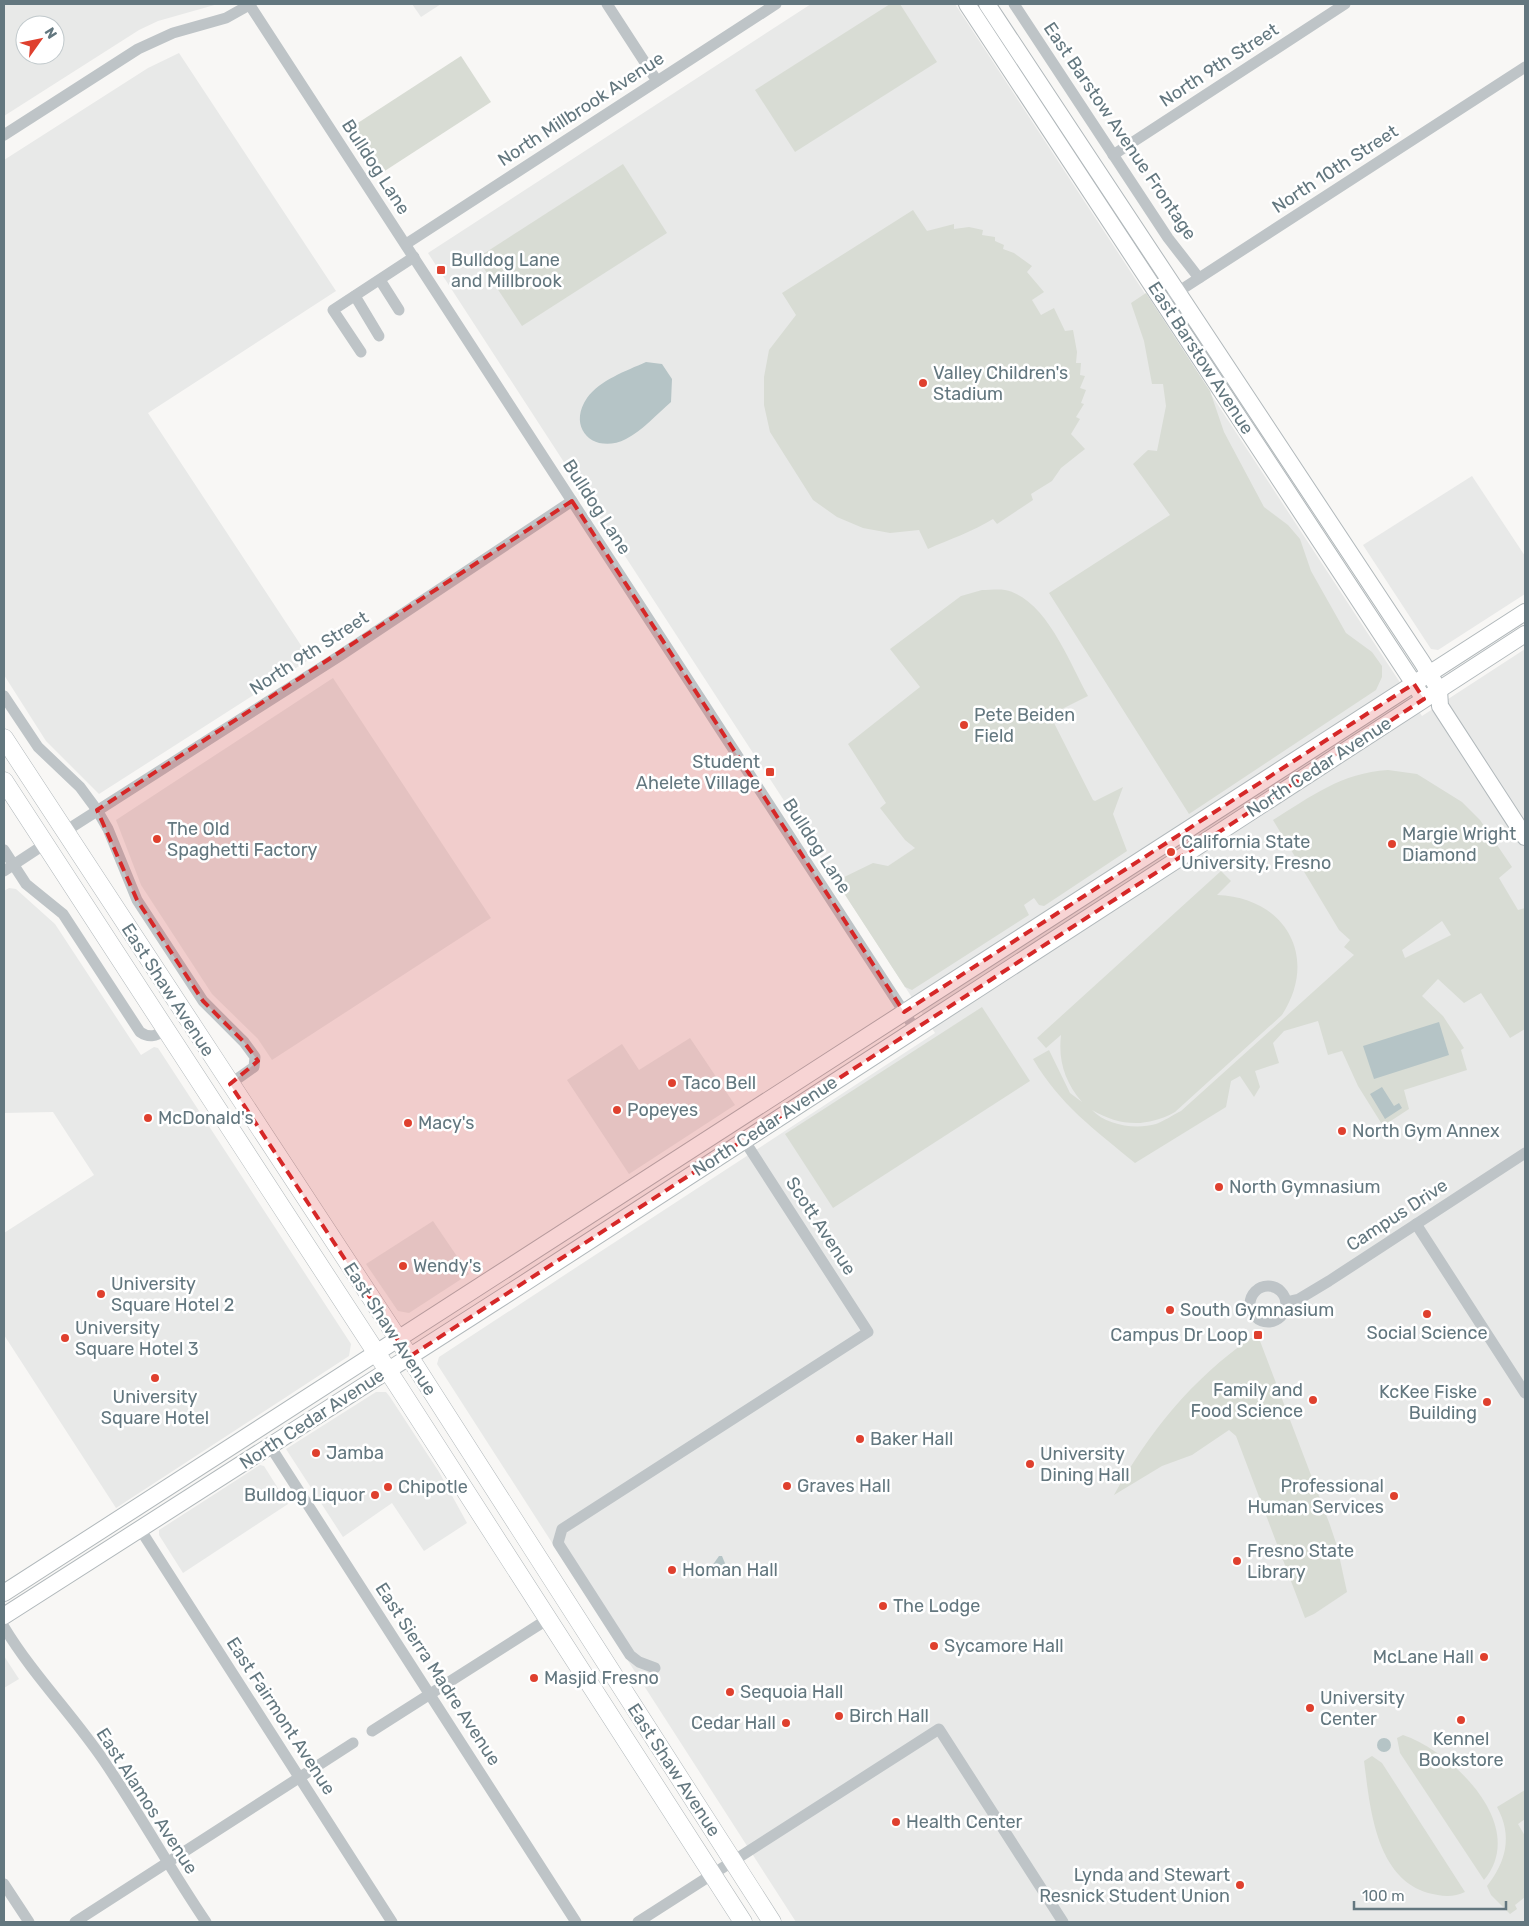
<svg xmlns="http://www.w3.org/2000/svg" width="1529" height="1926" font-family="Rubik,sans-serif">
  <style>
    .built { fill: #e8e9e8; fill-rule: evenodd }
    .green { fill: #d8dcd4; fill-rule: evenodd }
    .water { fill: #b5c4c6 }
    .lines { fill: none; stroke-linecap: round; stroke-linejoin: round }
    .secondary-casing { stroke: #b1b8bb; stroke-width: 18 }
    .primary-casing { stroke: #b2b8bb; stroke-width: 19 }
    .street { stroke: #bec4c7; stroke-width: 11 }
    .secondary { stroke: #fff; stroke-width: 16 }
    .primary { stroke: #fff; stroke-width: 18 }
    .marked { fill: #d62828; fill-opacity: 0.2; stroke: #d62828; stroke-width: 4; stroke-dasharray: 10 6; stroke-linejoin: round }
    .poi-dot { fill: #df402e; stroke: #fff; stroke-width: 2 }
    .labels { text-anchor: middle; stroke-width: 5; stroke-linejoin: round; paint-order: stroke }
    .street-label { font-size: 18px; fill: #63777f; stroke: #fff }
    .poi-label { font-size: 18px; fill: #63777f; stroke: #fff; text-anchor: start }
  </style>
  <rect width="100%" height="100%" fill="#f8f7f5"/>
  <!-- built -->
  <g class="built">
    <path d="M4,4H218L158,21L139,30L4,116ZM25,25H55V55H25Z"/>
    <polygon points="412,4 441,4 421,17"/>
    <polygon points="811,4 955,4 1422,716 1525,649 1525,1922 796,1922 437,1364 439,1357 935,1033 428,253"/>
    <polygon points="179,53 336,291 148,413 310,659 99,794 46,741 4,675 4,160 148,68"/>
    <polygon points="1472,476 1525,556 1525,594 1438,650 1431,649 1363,545"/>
    <polygon points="333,678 491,918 272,1060 258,1039 212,994 154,905 141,885 116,820"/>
    <polygon points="9,888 16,889 55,924 141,1055 154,1047 158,1048 351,1344 349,1356 116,1508 4,1335 4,1233 94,1175 53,1112 4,1113 4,891"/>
    <polygon points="690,1038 735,1105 629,1174 567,1080 622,1044 639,1070"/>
    <polygon points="433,1221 469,1274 409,1313 398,1311 366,1264"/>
    <polygon points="376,1392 386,1392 390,1397 439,1472 467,1523 424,1551 392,1503 343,1537 286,1449"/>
    <polygon points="260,1465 264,1466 288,1504 183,1573 159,1535 159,1530"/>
    <polygon points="4,1656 19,1679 4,1688"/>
  </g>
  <!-- green -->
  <g class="green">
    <polygon points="890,4 900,4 937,62 795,152 755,90"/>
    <polygon points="461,56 491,102 377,176 347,130"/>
    <polygon points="623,164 667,233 522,326 477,258"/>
    <path d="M913,210L927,231L954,224V229L969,227L983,230L982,235L995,237V241L1004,245L1003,249L1014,253L1032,266L1027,272L1044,292L1032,300L1041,315L1054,308L1065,331L1073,330L1077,352L1076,363H1081L1080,375L1085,376L1080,388L1086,390L1081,403L1084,404L1076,417L1080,419L1071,434L1085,449L1061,468L1052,481L1031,494L1033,500L997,524L993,519C972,532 950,539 928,549L919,530L890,533L863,528L837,517L813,500L770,432L764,405V377L769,350L796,315L782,293Z"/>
    <polygon points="1146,293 1210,391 1224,432 1264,507 1288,525 1300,539 1311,571 1346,633 1372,652 1382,666 1382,677 1376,690 1189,814 1049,593 1170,515 1133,464 1148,450 1157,451 1166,406 1163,384 1152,384 1144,341 1131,303"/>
    <path d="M982,590C989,590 998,589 1005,590C1046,598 1070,664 1088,696L1050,715L1093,800L1095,801L1123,787L1113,814L1127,851L1044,906L1039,905L1034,898L1024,905L1029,915L912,990L905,987L836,881L873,863L888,866L915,848L905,840L880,808L886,803L848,744L920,687L890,649L961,596Z"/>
    <path d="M1388,770L1417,774L1462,802L1480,820L1512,867L1499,878L1518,910L1525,908V1029L1510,1038L1481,993L1464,1003L1438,979L1422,996L1443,1016L1464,1048L1461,1050L1467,1070L1404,1090L1409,1109L1383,1126L1358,1086L1342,1051L1328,1055L1318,1021L1284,1031L1273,1043L1279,1063L1255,1071L1260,1087L1254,1097L1240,1076L1231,1081L1226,1107L1135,1163C1095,1130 1060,1105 1033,1059L1049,1050L1070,1093L1082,1102C1065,1082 1058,1061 1061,1035L1046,1048L1037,1038L1221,871L1231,881L1217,895C1284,897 1320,956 1282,1015L1175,1112C1146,1128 1119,1126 1092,1110C1106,1125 1135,1130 1156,1124C1164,1121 1173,1115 1181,1111L1354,955L1344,947L1350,940L1339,930L1273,820C1312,796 1341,773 1388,770ZM1442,921L1451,935L1405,958L1402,950Z"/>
    <polygon points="982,1007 1030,1081 833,1208 785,1134"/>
    <path d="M1251,1338L1260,1341L1330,1525L1337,1546L1347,1592L1314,1614L1305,1618L1236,1436L1229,1430L1192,1455L1162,1466L1114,1495C1149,1432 1192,1379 1251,1338Z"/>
    <path d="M1403,1735C1453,1752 1529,1826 1484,1880L1400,1753L1397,1738Z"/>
    <path d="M1372,1756L1382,1763L1465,1892C1453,1898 1440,1896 1428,1893C1375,1877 1370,1806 1364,1761Z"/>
    <path d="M1525,1790V1819L1518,1824L1525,1836V1897L1515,1905L1517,1909L1510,1914L1491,1895L1487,1886C1506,1862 1513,1836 1497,1807Z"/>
  </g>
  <!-- water -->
  <g class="water">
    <path d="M646,362L662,364L672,379L671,402C657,414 642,431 626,439C595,455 566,429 587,398C600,380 626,371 646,362Z"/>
    <polygon points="1439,1022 1449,1055 1374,1079 1363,1046"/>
    <polygon points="1382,1087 1394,1106 1399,1103 1402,1108 1385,1119 1370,1094"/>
    <polygon points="719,1556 722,1556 729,1573 725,1578 716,1575 712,1566"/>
    <circle cx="1384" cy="1745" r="7"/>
  </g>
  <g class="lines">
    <!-- secondary casing -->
    <g class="secondary-casing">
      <g id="secondary">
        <polyline points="967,4 1420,693"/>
        <polyline points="987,4 1422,662 1439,690 1440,706 1525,837"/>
        <polyline points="4,1593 1525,612"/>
        <polyline points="4,1616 523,1284 1525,634"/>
      </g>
    </g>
    <!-- primary casing -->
    <g class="primary-casing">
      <g id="primary">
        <polyline points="4,738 389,1325 772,1922"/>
        <polyline points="4,781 398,1386 743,1922"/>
      </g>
    </g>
    <!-- street -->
    <g class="street">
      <polyline points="249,4 915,1029"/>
      <polyline points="607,4 657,81"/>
      <polyline points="1014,4 1168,238 1199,278"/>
      <polyline points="4,135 138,49 173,33 226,18 251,4"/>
      <polyline points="1113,155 1345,4"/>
      <polyline points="406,244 776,4"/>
      <polyline points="380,280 399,310"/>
      <polyline points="1173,295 1525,67"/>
      <polyline points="355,296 379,336"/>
      <polyline points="361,352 333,310 414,257"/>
      <polyline points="4,696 38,747 80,787 97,810 108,829 137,900 203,1001 244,1042 255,1057 254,1067 230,1084"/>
      <polyline points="64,832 341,655 572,501"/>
      <path d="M4,850L26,884L63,914L140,1032C150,1039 157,1035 167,1030"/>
      <polyline points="4,871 45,844"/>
      <polyline points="1416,1224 1525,1393"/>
      <circle cx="1268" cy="1304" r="18"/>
      <polyline points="1286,1302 1299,1299 1329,1281 1525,1153"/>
      <polyline points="270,1446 576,1922"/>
      <polyline points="140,1529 392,1922"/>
      <path d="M4,1627C33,1675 73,1715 104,1761C140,1814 170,1869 206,1922"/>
      <polyline points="655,1668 639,1662 630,1655 558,1543 562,1529 868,1332 744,1140"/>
      <polyline points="372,1731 548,1619"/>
      <polyline points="4,1884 29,1922"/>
      <polyline points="75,1922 353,1743"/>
      <polyline points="638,1922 939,1729 1063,1922"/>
    </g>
    <!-- secondary -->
    <use href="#secondary" class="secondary"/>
    <!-- primary -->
    <use href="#primary" class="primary"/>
  </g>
  <!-- marked area -->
  <path class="marked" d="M572,501L904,1012L1404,690L1414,684L1424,699L409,1357L230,1084L258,1061L244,1042L203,1001L137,900L97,810Z"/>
  <!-- markers -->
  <g class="poi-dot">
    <rect x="436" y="265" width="10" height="10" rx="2.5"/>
    <circle cx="923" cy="383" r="5"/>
    <circle cx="964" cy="725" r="5"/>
    <rect x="765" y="767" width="10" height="10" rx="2.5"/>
    <circle cx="157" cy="839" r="5"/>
    <circle cx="1392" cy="844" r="5"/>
    <circle cx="1171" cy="852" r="5"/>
    <circle cx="672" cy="1083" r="5"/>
    <circle cx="617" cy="1110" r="5"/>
    <circle cx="148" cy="1118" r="5"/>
    <circle cx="408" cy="1123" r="5"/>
    <circle cx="1342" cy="1131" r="5"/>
    <circle cx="1219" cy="1187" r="5"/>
    <circle cx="403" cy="1266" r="5"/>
    <circle cx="101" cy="1294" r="5"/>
    <circle cx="1170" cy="1310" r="5"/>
    <circle cx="1427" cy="1314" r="5"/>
    <rect x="1253" y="1330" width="10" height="10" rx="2.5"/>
    <circle cx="65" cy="1338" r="5"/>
    <circle cx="155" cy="1378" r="5"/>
    <circle cx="1313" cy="1400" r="5"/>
    <circle cx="1487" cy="1402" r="5"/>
    <circle cx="860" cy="1439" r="5"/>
    <circle cx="316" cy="1453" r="5"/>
    <circle cx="1030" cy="1464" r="5"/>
    <circle cx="787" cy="1486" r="5"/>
    <circle cx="388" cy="1487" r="5"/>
    <circle cx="375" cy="1495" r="5"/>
    <circle cx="1394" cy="1496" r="5"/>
    <circle cx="1237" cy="1561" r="5"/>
    <circle cx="672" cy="1570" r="5"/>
    <circle cx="883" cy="1606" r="5"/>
    <circle cx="934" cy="1646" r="5"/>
    <circle cx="1484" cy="1657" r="5"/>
    <circle cx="534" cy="1678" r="5"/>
    <circle cx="730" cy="1692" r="5"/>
    <circle cx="1310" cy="1708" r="5"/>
    <circle cx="839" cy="1716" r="5"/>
    <circle cx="1461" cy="1720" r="5"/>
    <circle cx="786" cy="1723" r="5"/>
    <circle cx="896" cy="1822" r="5"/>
    <circle cx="1240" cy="1885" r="5"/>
  </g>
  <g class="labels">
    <!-- street labels -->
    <g class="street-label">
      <text transform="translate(1219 65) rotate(-33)" y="6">North 9th Street</text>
      <text transform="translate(581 109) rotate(-33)" y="6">North Millbrook Avenue</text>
      <text transform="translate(1120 131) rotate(56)" y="6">East Barstow Avenue Frontage</text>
      <text transform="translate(376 167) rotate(57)" y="6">Bulldog Lane</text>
      <text transform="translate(1335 169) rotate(-33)" y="6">North 10th Street</text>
      <text transform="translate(1201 358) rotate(57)" y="6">East Barstow Avenue</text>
      <text transform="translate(597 507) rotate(57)" y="6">Bulldog Lane</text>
      <text transform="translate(309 653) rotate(-33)" y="6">North 9th Street</text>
      <text transform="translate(1319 767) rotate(-33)" y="6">North Cedar Avenue</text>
      <text transform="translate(817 846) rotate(57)" y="6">Bulldog Lane</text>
      <text transform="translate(168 990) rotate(57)" y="6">East Shaw Avenue</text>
      <text transform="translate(765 1126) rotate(-33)" y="6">North Cedar Avenue</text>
      <text transform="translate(1397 1215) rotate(-33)" y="6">Campus Drive</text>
      <text transform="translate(821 1226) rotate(57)" y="6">Scott Avenue</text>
      <text transform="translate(390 1329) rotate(57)" y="6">East Shaw Avenue</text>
      <text transform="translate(312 1419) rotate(-33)" y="6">North Cedar Avenue</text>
      <text transform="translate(438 1674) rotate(57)" y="6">East Sierra Madre Avenue</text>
      <text transform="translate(281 1716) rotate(57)" y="6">East Fairmont Avenue</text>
      <text transform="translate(674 1770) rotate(57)" y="6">East Shaw Avenue</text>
      <text transform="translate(147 1801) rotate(57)" y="6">East Alamos Avenue</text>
    </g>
    <!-- poi labels -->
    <g class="poi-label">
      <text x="451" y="266">Bulldog Lane<tspan x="451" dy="21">and Millbrook</tspan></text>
      <text x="933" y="379">Valley Children's<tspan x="933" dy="21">Stadium</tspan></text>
      <text x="974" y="721">Pete Beiden<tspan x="974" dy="21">Field</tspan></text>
      <text x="760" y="768" text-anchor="end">Student<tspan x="760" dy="21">Ahelete Village</tspan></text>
      <text x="167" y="835">The Old<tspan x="167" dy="21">Spaghetti Factory</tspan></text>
      <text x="1402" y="840">Margie Wright<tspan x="1402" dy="21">Diamond</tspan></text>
      <text x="1181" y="848">California State<tspan x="1181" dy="21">University, Fresno</tspan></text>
      <text x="682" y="1089">Taco Bell</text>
      <text x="627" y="1116">Popeyes</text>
      <text x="158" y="1124">McDonald's</text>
      <text x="418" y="1129">Macy's</text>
      <text x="1352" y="1137">North Gym Annex</text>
      <text x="1229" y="1193">North Gymnasium</text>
      <text x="413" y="1272">Wendy's</text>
      <text x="111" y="1290">University<tspan x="111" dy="21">Square Hotel 2</tspan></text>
      <text x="1180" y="1316">South Gymnasium</text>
      <text x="75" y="1334">University<tspan x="75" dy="21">Square Hotel 3</tspan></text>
      <text x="1427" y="1339" text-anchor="middle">Social Science</text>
      <text x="1248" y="1341" text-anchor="end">Campus Dr Loop</text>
      <text x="1303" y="1396" text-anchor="end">Family and<tspan x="1303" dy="21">Food Science</tspan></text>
      <text x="1477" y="1398" text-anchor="end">KcKee Fiske<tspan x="1477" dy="21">Building</tspan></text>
      <text x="155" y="1403" text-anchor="middle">University<tspan x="155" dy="21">Square Hotel</tspan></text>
      <text x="870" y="1445">Baker Hall</text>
      <text x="326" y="1459">Jamba</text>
      <text x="1040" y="1460">University<tspan x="1040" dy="21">Dining Hall</tspan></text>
      <text x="797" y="1492">Graves Hall</text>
      <text x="1384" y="1492" text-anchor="end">Professional<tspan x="1384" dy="21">Human Services</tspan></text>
      <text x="398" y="1493">Chipotle</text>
      <text x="365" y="1501" text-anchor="end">Bulldog Liquor</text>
      <text x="1247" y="1557">Fresno State<tspan x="1247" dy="21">Library</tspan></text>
      <text x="682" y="1576">Homan Hall</text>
      <text x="893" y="1612">The Lodge</text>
      <text x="944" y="1652">Sycamore Hall</text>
      <text x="1474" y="1663" text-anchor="end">McLane Hall</text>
      <text x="544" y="1684">Masjid Fresno</text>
      <text x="740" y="1698">Sequoia Hall</text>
      <text x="1320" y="1704">University<tspan x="1320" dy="21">Center</tspan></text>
      <text x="849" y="1722">Birch Hall</text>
      <text x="776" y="1729" text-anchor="end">Cedar Hall</text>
      <text x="1461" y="1745" text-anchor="middle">Kennel<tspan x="1461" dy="21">Bookstore</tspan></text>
      <text x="906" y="1828">Health Center</text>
      <text x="1230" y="1881" text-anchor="end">Lynda and Stewart<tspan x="1230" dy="21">Resnick Student Union</tspan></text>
    </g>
  </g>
  <!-- border -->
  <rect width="1529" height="1926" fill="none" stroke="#63777f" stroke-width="10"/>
  <!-- north arrow -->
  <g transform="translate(40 40) rotate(57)"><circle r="24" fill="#ffffff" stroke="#c1c9cc"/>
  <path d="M0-4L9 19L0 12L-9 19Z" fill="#df402e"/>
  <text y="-8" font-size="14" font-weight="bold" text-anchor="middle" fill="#63777f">N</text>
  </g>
  <!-- scale -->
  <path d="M1354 1901v8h152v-8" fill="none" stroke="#63777f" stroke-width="2.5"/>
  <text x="1362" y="1901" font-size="15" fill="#63777f" stroke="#ffffff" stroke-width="4" paint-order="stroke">100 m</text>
</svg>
